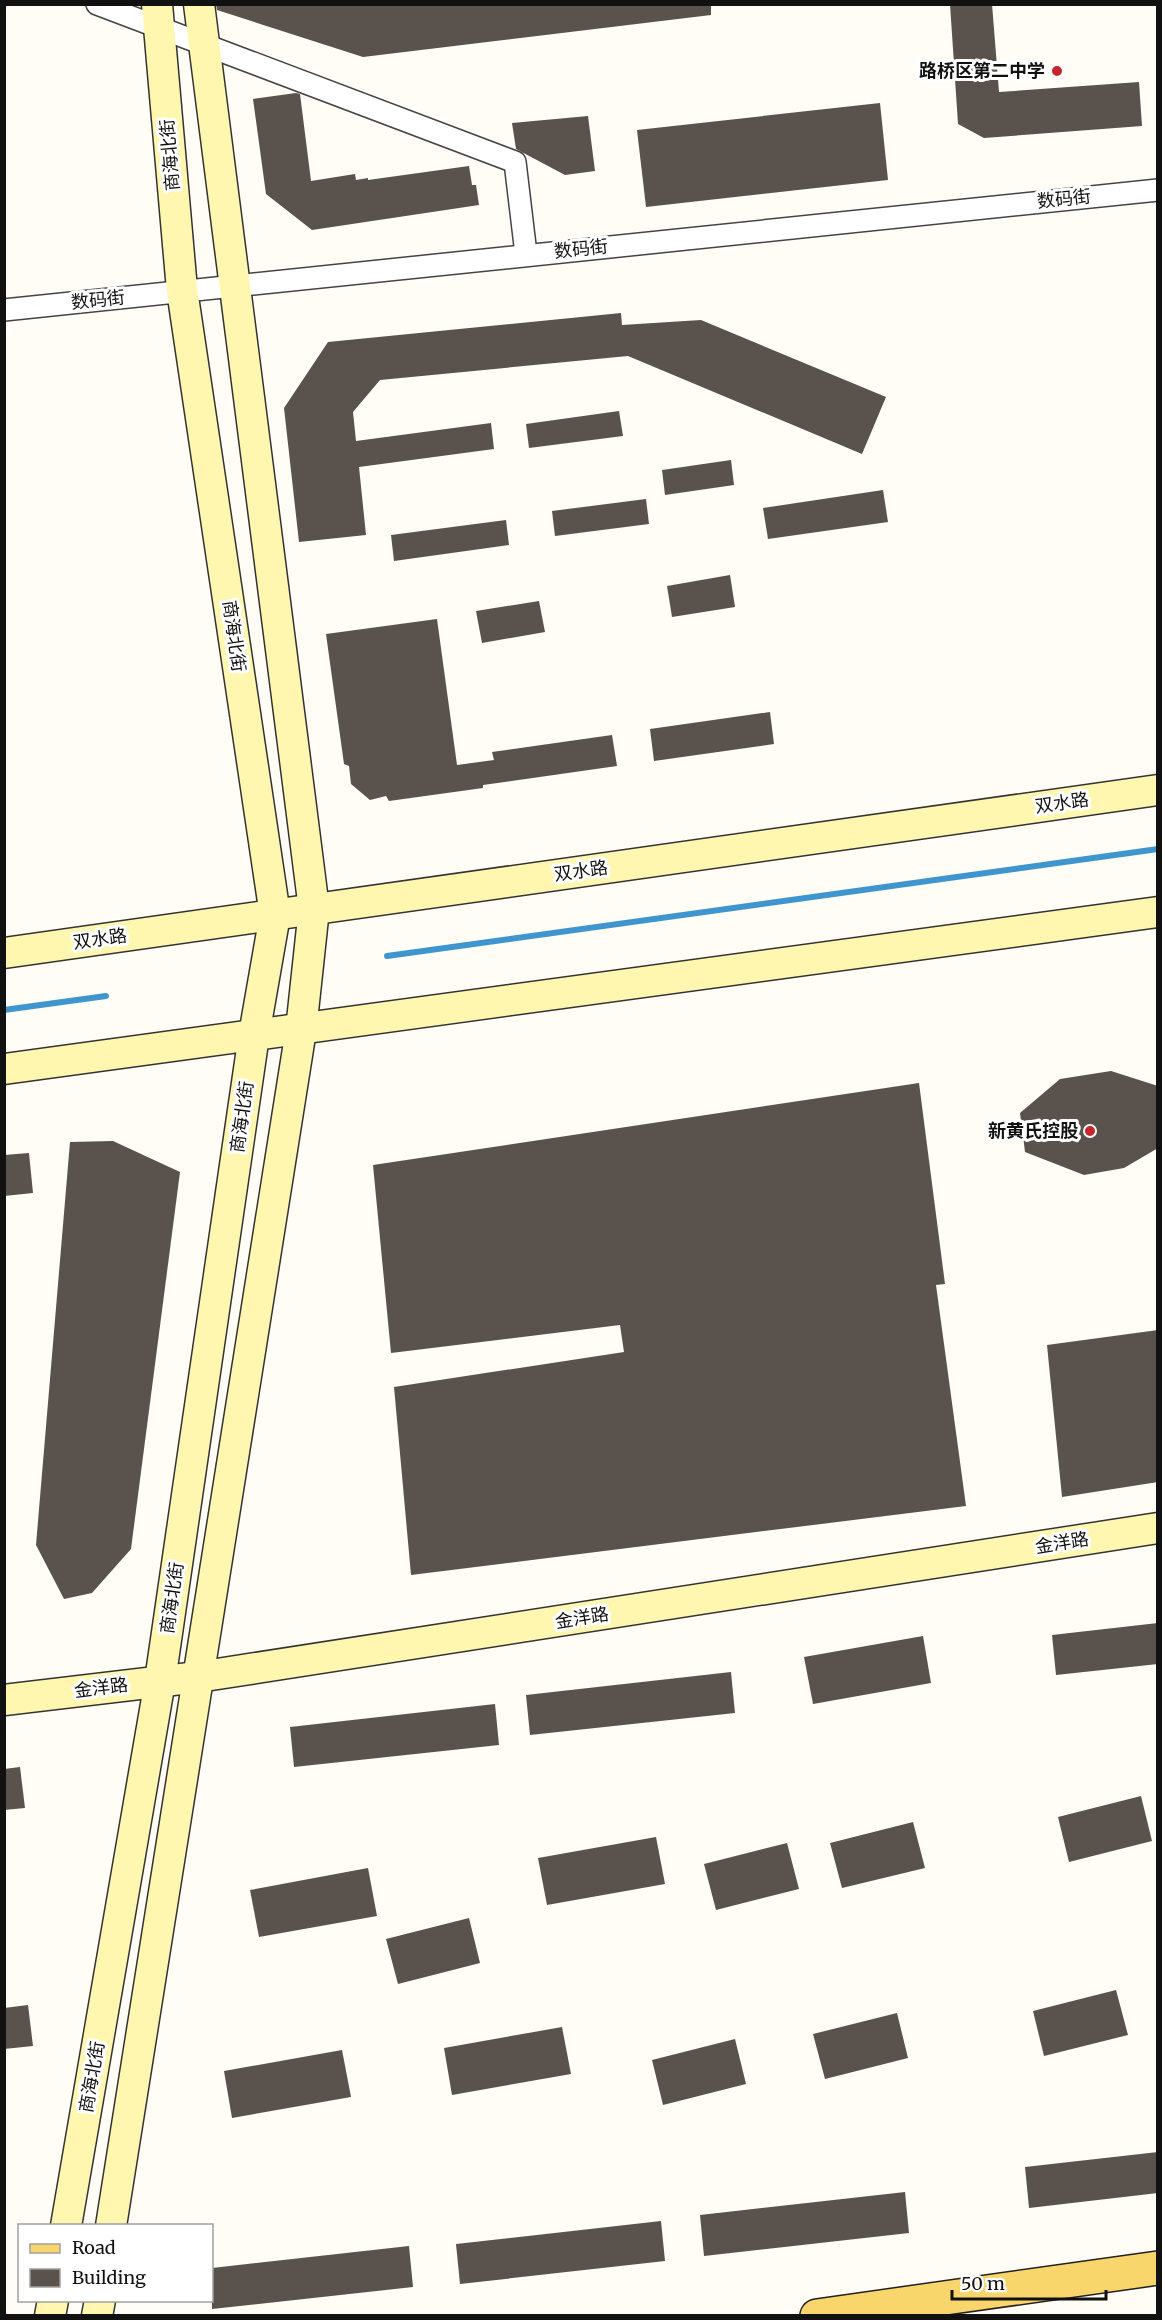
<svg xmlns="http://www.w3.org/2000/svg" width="1162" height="2320" font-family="Merriweather,'Noto Sans SC',serif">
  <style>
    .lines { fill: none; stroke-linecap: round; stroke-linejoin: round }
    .stream { stroke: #3f96cf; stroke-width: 6 }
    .building { fill: #5a524d }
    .street-casing { stroke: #444; stroke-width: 24 }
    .secondary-casing { stroke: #333; stroke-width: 33 }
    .primary-casing { stroke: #222; stroke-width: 36 }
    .street { stroke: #fff; stroke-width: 21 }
    .secondary { stroke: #fff6b0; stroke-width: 30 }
    .primary { stroke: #f9d66b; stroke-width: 33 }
    .poi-dot { fill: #c4262e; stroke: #fff; stroke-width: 2 }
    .labels { text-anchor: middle; stroke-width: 6; stroke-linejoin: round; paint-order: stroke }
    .poi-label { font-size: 18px; font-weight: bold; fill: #111; stroke: #fff; text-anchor: end }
    .street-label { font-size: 18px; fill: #111; stroke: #fff }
  </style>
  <rect width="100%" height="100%" fill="#fffdf5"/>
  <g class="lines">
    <!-- stream -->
    <g class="stream">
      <polyline points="387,956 1158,849"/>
      <polyline points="4,1010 106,996"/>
    </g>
  </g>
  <!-- building -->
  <g class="building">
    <polygon points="216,4 711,4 711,15 363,57 217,10"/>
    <polygon points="950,4 992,4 999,92 1139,82 1142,126 984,138 958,124"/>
    <polygon points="296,93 300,94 311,181 355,174 356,180 368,178 368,180 469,166 472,185 476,185 479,205 312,230 266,194 253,99"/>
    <polygon points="880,103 888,180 646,207 637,130"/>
    <polygon points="588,116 595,171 565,175 516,149 512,123"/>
    <polygon points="621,313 622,325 701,320 886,397 862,454 628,356 380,380 353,412 356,441 491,423 494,449 359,467 366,535 299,542 284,408 328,342"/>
    <polygon points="619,411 623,436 529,448 526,424"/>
    <polygon points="731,460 734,485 665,495 662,470"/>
    <polygon points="883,490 888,522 768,539 763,508"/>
    <polygon points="646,499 649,524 555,536 552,511"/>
    <polygon points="506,520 509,545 394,561 391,535"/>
    <polygon points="730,575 735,607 672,617 667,586"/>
    <polygon points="539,601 545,632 482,643 476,611"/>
    <polygon points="437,619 457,765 494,760 492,752 612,735 617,766 483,785 483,788 389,801 386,796 370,800 351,784 349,766 344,764 326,634"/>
    <polygon points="770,712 774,744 654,761 650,729"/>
    <polygon points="1111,1071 1158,1086 1158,1148 1124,1168 1084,1175 1025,1152 1020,1113 1060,1079"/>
    <polygon points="919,1083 945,1284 936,1285 966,1506 411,1575 394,1387 624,1352 620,1325 391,1353 373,1165"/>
    <polygon points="113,1141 180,1172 131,1549 92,1593 64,1599 36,1545 70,1142"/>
    <polygon points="29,1153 33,1193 4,1196 4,1155"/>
    <polygon points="1158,1330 1158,1482 1062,1497 1047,1345"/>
    <polygon points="1158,1623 1158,1664 1056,1675 1052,1635"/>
    <polygon points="923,1636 931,1683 813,1704 804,1657"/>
    <polygon points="731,1672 735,1713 530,1735 526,1695"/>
    <polygon points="495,1704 499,1745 294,1767 290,1727"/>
    <polygon points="20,1767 25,1808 4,1810 4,1769"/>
    <polygon points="1141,1796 1152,1841 1069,1862 1058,1817"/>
    <polygon points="913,1822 925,1868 842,1888 830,1843"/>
    <polygon points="656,1837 665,1884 547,1905 538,1858"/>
    <polygon points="787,1843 799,1889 716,1910 704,1864"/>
    <polygon points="368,1868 377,1916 259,1937 250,1890"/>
    <polygon points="469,1918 480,1963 398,1984 386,1939"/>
    <polygon points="1116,1990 1128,2035 1044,2056 1033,2011"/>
    <polygon points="28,2005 33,2046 4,2049 4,2008"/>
    <polygon points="897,2013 908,2058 825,2079 813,2034"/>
    <polygon points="562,2027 571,2074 452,2095 444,2048"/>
    <polygon points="735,2039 746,2084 663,2105 652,2060"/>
    <polygon points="342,2050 351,2097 232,2118 224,2071"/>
    <polygon points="1158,2152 1158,2193 1029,2208 1025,2167"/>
    <polygon points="905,2192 909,2233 704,2256 700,2215"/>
    <polygon points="661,2221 665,2261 460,2284 456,2244"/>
    <polygon points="409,2246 413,2287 212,2309 212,2268"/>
  </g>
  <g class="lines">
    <!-- street casing -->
    <g class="street-casing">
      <g id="street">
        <polyline points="97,4 515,162 526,254"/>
        <polyline points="4,310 1158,190"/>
      </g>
    </g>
    <!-- secondary casing -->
    <g class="secondary-casing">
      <g id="secondary">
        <polyline points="4,953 1158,790"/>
        <polyline points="4,1069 1158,912"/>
        <polyline points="4,1700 198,1677 1158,1528"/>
        <polyline points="66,2226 160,1681 254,1035 275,915 182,290 157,4"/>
        <polyline points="111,2226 301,1030 314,909 199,4"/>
        <polyline points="50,2316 53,2300"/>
        <polyline points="97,2316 100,2300"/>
      </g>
    </g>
    <!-- primary casing -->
    <g class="primary-casing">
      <polyline id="primary" points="817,2316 1158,2268"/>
    </g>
    <!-- street -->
    <use href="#street" class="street"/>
    <!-- secondary -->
    <use href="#secondary" class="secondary"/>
    <!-- primary -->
    <use href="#primary" class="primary"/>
  </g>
  <!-- markers -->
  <g class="poi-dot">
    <circle cx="1057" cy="71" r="6"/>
    <circle cx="1090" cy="1131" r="6"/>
  </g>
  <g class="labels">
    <!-- poi labels -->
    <g class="poi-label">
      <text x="1045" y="77">路桥区第二中学</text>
      <text x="1078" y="1137">新黄氏控股</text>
    </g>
    <!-- street labels -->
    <g class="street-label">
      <text transform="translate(170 155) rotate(-95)" y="6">商海北街</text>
      <text transform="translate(1064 199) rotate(-6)" y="6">数码街</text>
      <text transform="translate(581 249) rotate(-6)" y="6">数码街</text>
      <text transform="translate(98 300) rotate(-6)" y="6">数码街</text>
      <text transform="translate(234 636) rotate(82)" y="6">商海北街</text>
      <text transform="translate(1062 803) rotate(-8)" y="6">双水路</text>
      <text transform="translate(581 871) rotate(-8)" y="6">双水路</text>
      <text transform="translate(100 939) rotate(-8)" y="6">双水路</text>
      <text transform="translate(242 1117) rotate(-82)" y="6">商海北街</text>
      <text transform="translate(1062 1543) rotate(-9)" y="6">金洋路</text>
      <text transform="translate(172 1598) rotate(-82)" y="6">商海北街</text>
      <text transform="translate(582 1618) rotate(-9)" y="6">金洋路</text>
      <text transform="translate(101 1688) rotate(-7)" y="6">金洋路</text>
      <text transform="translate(92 2077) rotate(-80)" y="6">商海北街</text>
    </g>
  </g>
  <!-- border -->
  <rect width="1162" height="2320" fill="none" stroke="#111111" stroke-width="12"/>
  <!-- legend -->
  <rect x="18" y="2224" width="195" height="78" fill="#ffffff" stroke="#a0a0a0" stroke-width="1.5"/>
  <rect x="30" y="2244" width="30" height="9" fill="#f9d66b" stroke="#a0a0a0" stroke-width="1.5"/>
  <text x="72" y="2254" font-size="18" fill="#111111">Road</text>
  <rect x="30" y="2269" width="30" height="18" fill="#5a524d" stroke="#a0a0a0" stroke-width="1.5"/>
  <text x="72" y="2284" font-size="18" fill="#111111">Building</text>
  <!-- scale -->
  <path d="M952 2290v9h154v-9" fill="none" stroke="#111111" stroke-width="3"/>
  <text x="961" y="2290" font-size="18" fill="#111111" stroke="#ffffff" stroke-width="4.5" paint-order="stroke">50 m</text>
</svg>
